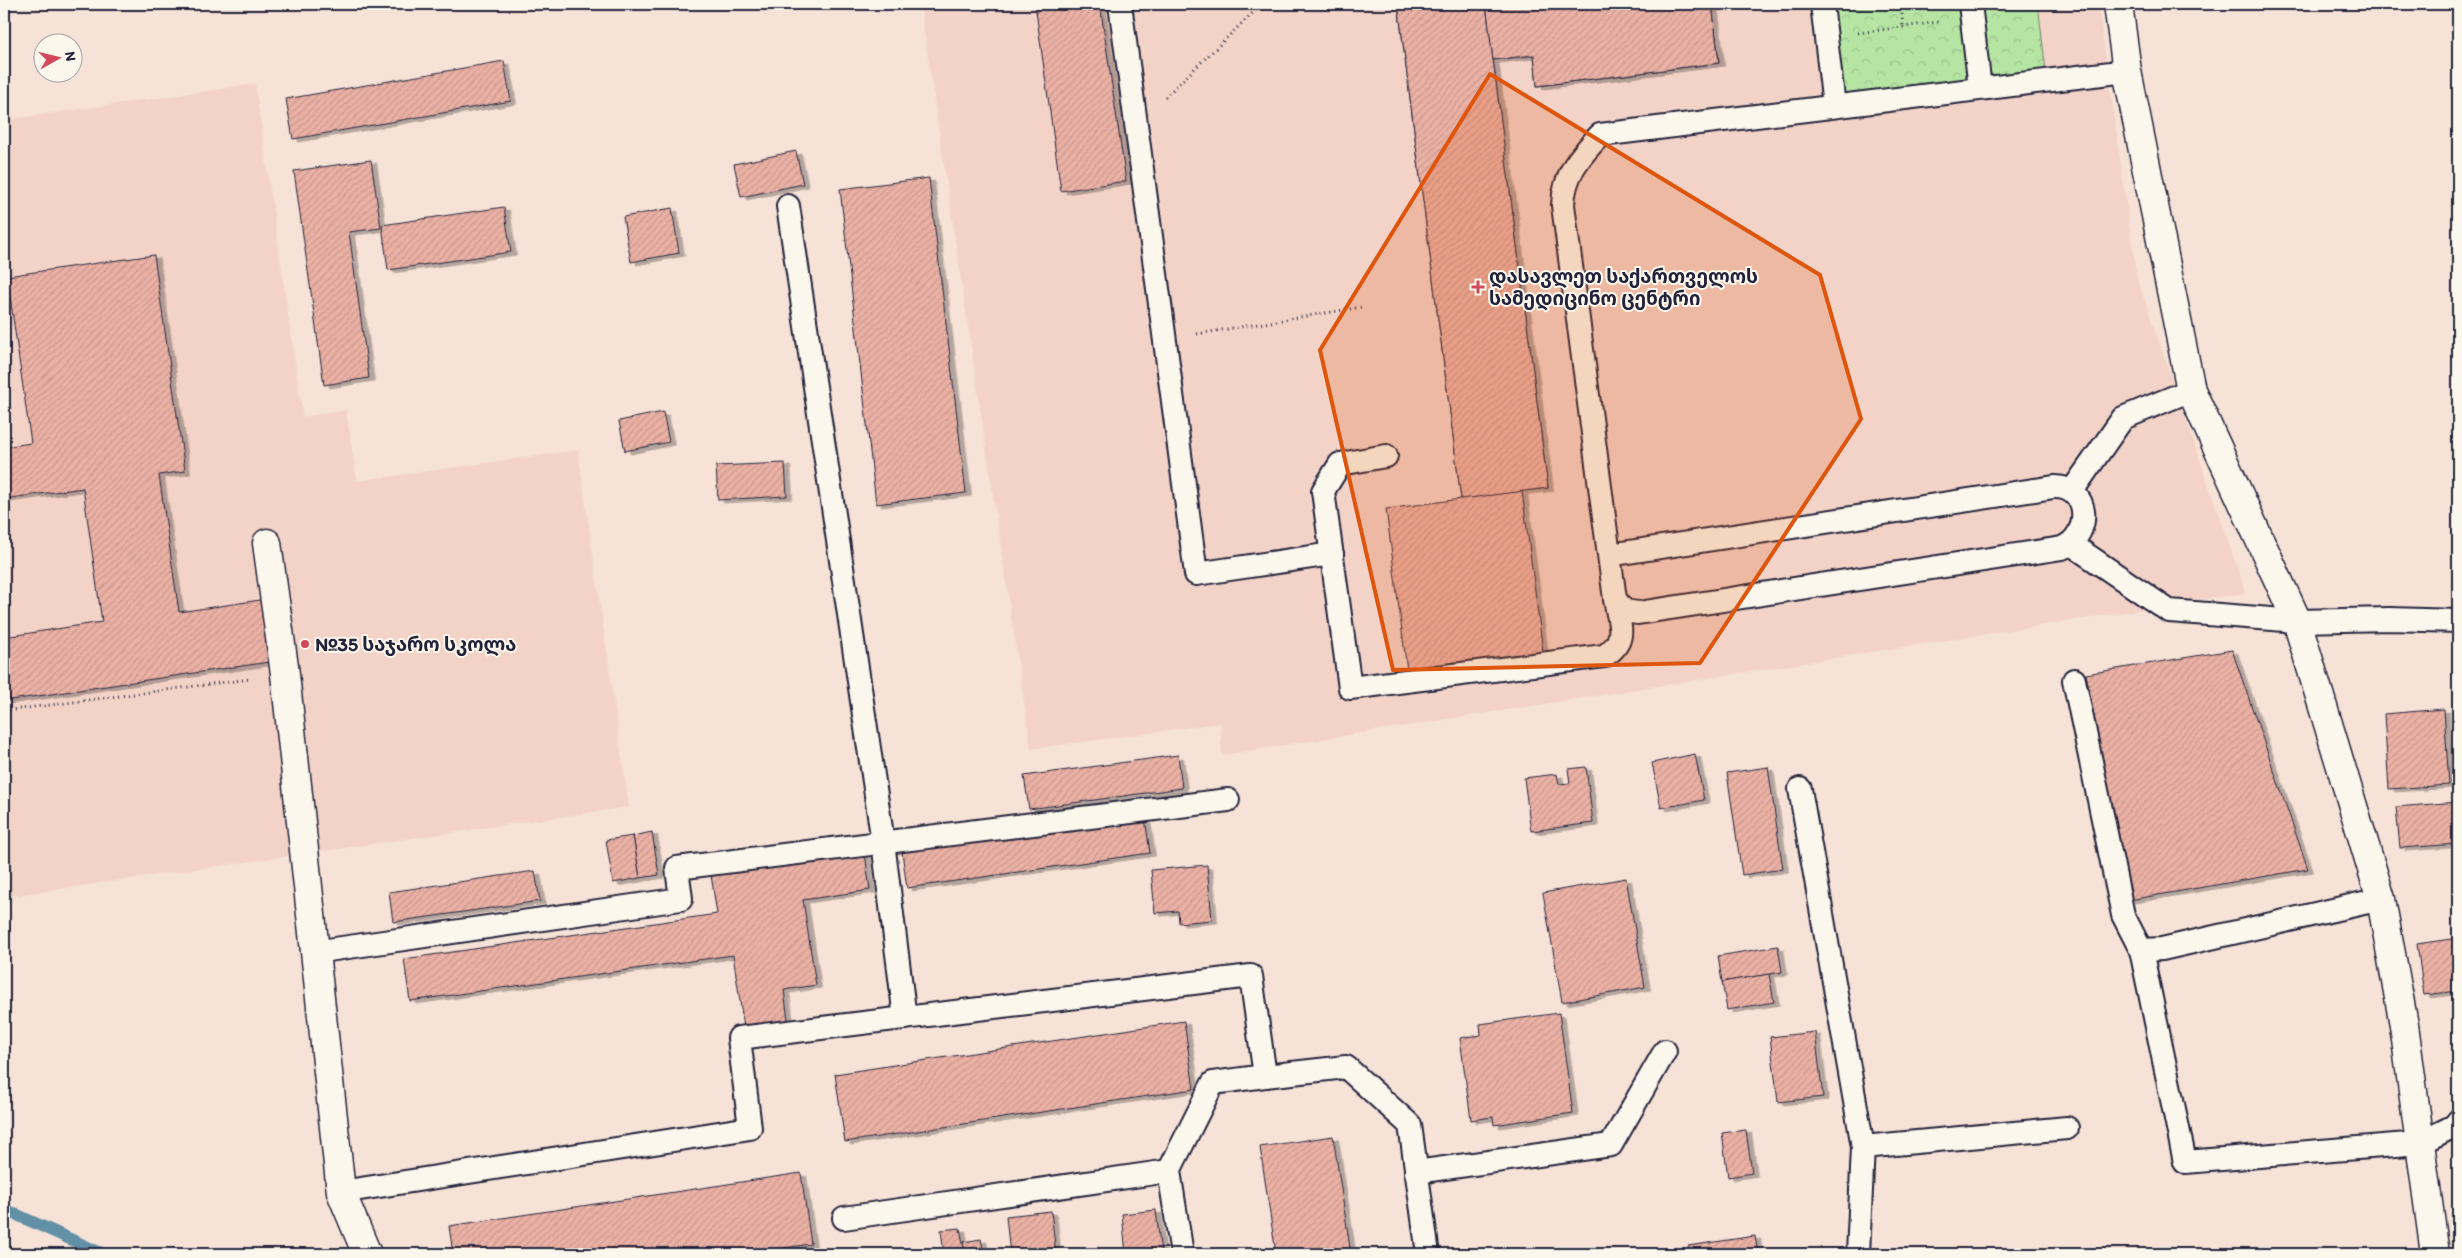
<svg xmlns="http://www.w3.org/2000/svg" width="2462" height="1258" font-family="Itim,'Noto Sans Georgian',sans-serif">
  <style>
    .built { fill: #f3d3c8 }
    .park { fill: url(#park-crowns); stroke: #6c846f }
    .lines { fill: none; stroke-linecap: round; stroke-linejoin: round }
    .stream { stroke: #6290a6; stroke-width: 12 }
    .building { fill: url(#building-hatch); stroke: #22223b; filter: url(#shadow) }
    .lane-casing { stroke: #22223b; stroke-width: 26 }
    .street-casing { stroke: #22223b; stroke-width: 31 }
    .path { stroke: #22223b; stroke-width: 3; stroke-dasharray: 1 4; stroke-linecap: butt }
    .lane { stroke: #fbf7ec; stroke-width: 22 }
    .street { stroke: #fbf7ec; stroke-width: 28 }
    .marked { fill: #de560e; fill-opacity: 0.2; stroke: #de560e; stroke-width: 4; stroke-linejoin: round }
    .poi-dot { fill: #d1495b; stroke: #fbf7ec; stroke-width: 2 }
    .labels { text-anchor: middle; stroke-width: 4; stroke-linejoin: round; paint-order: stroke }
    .poi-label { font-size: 19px; font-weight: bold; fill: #22223b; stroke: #fbf7ec; text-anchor: start }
  </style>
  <defs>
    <pattern id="park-crowns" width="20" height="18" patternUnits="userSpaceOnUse" patternTransform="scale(1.25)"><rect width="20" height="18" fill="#b6e5a3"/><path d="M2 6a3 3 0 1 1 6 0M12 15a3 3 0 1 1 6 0" fill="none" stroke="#9cc48d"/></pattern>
    <pattern id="building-hatch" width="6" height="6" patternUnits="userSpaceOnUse" patternTransform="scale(1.25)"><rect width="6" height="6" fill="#ebb1a5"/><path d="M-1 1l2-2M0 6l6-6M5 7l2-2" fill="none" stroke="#c9988f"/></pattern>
    <filter id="shadow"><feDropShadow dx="5.5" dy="3" stdDeviation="0" flood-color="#0004"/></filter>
  </defs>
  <rect width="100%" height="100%" fill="#f6e2d7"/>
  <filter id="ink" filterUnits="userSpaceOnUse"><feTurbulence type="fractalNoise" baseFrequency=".02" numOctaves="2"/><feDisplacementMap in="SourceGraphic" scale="10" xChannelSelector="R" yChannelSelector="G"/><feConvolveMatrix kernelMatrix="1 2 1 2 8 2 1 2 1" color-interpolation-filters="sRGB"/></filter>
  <g filter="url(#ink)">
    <!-- built -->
    <g class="built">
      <polygon points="920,4 2098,4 2137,278 2246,593 1222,755 1220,723 1031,749"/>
      <polygon points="255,84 303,417 346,410 357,481 578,450 629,807 4,897 4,120"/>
    </g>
    <!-- park -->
    <polygon class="park" points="1822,4 2038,4 2047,80 1834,106"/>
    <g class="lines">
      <!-- stream -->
      <polyline class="stream" points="4,1209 103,1254"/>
    </g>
    <!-- building -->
    <g class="building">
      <polygon points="1035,4 1100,4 1126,181 1061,191"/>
      <polygon points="1398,4 1712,4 1719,63 1537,86 1534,55 1493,60 1548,488 1522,491 1543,652 1407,670 1386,509 1461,499"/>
      <polygon points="1398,4 1486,4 1548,488 1461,499"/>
      <polygon points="1486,4 1712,4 1719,63 1537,86 1534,55 1493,60"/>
      <polygon points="504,61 511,101 293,139 286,99"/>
      <polygon points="796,151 803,184 741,197 734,164"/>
      <polygon points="371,160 381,228 349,232 369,378 324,385 294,171"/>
      <polygon points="929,178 966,493 876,504 840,189"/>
      <polygon points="504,207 511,252 388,270 382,225"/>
      <polygon points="672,208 679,253 631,262 623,217"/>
      <polygon points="154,255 185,471 159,475 179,612 267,599 276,661 4,701 4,637 102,622 83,488 4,499 4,447 31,443 7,276"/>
      <polygon points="663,412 669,442 625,451 619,421"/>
      <polygon points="785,463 787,496 718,500 716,466"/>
      <polygon points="2232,650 2308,869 2129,900 2086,674"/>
      <polygon points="2444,709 2449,785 2389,789 2384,714"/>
      <polygon points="1695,754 1704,800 1661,808 1652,763"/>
      <polygon points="1178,755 1182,788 1029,809 1024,776"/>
      <polygon points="1586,767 1593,823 1531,831 1524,778 1557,774 1559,784 1570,783 1568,769"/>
      <polygon points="1768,767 1783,869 1742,875 1727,773"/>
      <polygon points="2458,802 2458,844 2400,848 2396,807"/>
      <polygon points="1145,818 1150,853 907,888 902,852"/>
      <polygon points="652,832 659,875 640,878 633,836"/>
      <polygon points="633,836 640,878 613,883 606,840"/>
      <polygon points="865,853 870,890 803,900 816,985 784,990 789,1028 745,1034 733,955 410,1001 404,959 717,914 711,875"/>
      <polygon points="1207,865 1212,920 1179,923 1178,911 1155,913 1151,870"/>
      <polygon points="535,871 540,901 393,922 389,892"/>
      <polygon points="1626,878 1645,987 1562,1002 1543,893"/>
      <polygon points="2458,938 2458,991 2424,995 2417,944"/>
      <polygon points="1778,946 1782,972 1722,982 1718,956"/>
      <polygon points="1769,974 1774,1002 1727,1010 1722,982"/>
      <polygon points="1559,1013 1573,1113 1494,1125 1493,1117 1471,1120 1460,1038 1481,1035 1480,1024"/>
      <polygon points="1184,1021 1194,1089 845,1142 835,1074"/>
      <polygon points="1815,1032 1823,1097 1778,1102 1770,1037"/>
      <polygon points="1746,1130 1752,1173 1728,1177 1722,1133"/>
      <polygon points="1333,1136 1351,1254 1276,1254 1260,1147"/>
      <polygon points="801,1173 811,1244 743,1254 453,1254 449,1226"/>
      <polygon points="1156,1210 1161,1254 1126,1254 1122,1214"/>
      <polygon points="1051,1211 1056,1254 1010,1254 1006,1216"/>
      <polygon points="960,1228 965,1254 944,1254 941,1230"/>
      <polygon points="1755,1236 1758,1254 1689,1254 1688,1246"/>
      <polygon points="981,1239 984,1254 965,1254 963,1242"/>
    </g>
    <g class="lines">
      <!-- lane casing -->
      <g class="lane-casing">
        <g id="lane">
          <polyline points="1120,4 1196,574 1332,554"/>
          <polyline points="1822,4 1834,106"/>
          <polyline points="1970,4 1980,88"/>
          <polyline points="788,206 883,842 905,1018"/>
          <path d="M1386,456L1340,464L1323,491L1350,688L1604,656C1629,641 1619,623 1615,599"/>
          <polyline points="2072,491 2123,418 2191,390"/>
          <polyline points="2071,544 2169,611 2297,621 2390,619 2458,621"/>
          <path d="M1609,555L1615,599L1624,611L1638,613L2062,548C2093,535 2090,486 2054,487L1609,555L1563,205C1564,174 1580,156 1600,135L2127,71"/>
          <polyline points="2074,680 2123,915 2141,950 2162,949 2381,899"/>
          <polyline points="1800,789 1863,1147 1858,1254"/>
          <polyline points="2141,950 2185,1162 2420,1143 2454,1126 2458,1121"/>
          <polyline points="314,952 681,899 677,868 1228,800"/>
          <polyline points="1863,1147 2067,1128"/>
          <polyline points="1416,1172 1611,1145 1665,1051"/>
          <polyline points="341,1192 750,1128 739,1038 1251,976 1265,1076 1346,1067 1410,1125 1428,1254"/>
          <polyline points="844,1218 1169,1171"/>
          <polyline points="1182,1254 1169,1171 1213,1083 1265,1076"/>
        </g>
      </g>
      <!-- street casing -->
      <g class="street-casing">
        <g id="street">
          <polyline points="2118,4 2127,71 2191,390 2297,621 2381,899 2404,1025 2435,1254"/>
          <polyline points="267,543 285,674 341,1192 367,1254"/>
        </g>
      </g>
      <!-- path -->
      <g class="path">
        <polyline points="1901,4 1903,27"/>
        <polyline points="1858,33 1939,22"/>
        <polyline points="1165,97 1262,4"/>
        <polyline points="1197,334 1362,307"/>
        <polyline points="4,711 250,679"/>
      </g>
      <!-- lane -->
      <use href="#lane" class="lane"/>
      <!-- street -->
      <use href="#street" class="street"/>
    </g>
  </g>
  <!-- marked area -->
  <path class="marked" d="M1490,74L1820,275L1861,419L1700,663L1393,670L1320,350Z"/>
  <!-- markers -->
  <g class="poi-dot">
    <path d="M1475.5 279.5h5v5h5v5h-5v5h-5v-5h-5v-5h5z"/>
    <circle cx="305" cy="644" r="5"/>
  </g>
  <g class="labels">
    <!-- poi labels -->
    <g class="poi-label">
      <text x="1489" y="283">დასავლეთ საქართველოს<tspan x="1489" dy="22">სამედიცინო ცენტრი</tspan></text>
      <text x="315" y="651">№35 საჯარო სკოლა</text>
    </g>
  </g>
  <!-- margin -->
  <rect width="2462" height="1258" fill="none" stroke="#fbf7ec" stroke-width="20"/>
  <rect x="10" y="10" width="2442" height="1238" fill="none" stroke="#22223b" stroke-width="2" filter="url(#ink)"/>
  <!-- north arrow -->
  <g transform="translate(58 58) rotate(82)"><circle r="24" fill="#fbf7ec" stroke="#a4a2a5"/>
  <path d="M0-4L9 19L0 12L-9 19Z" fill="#d1495b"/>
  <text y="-8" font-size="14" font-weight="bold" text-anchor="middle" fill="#22223b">N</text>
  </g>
</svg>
